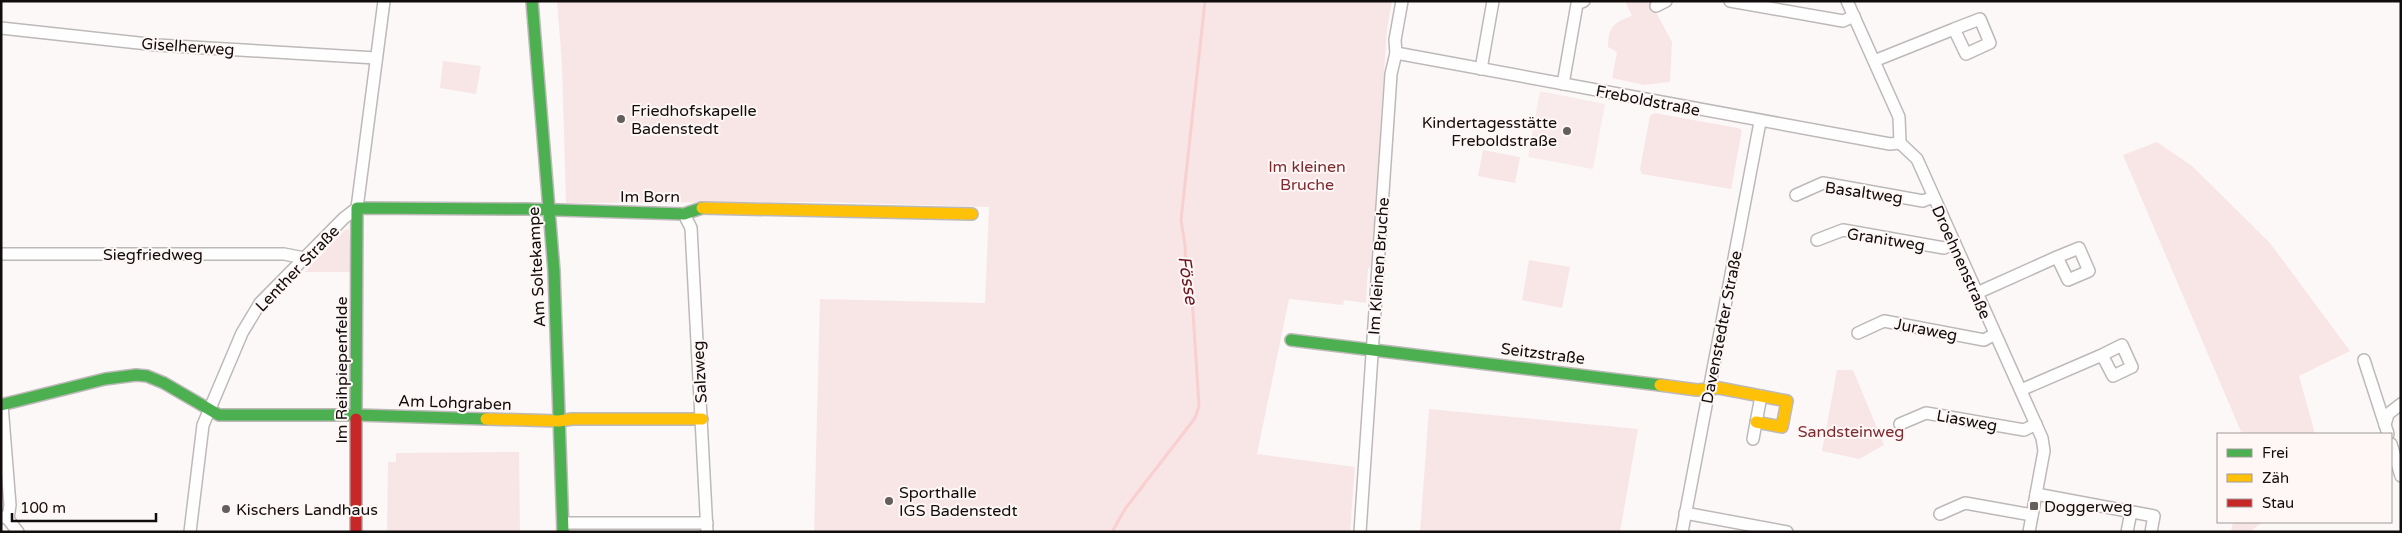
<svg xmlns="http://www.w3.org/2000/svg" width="2402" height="533" font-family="'Varela Round',sans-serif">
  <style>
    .built { fill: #f9ebeb }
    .green { fill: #f8e6e6 }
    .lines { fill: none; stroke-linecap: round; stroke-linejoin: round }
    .stream { stroke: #facfcf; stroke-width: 3 }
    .street-casing { stroke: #bdb9b8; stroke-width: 14 }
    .fast-casing { stroke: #bdb9b8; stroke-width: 14 }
    .slow-casing { stroke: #bdb9b8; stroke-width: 14 }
    .jam-casing { stroke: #bdb9b8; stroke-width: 14 }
    .street { stroke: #fffefe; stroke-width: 11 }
    .fast { stroke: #4caf50; stroke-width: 11 }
    .slow { stroke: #ffc107; stroke-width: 11 }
    .jam { stroke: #c62828; stroke-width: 11 }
    .poi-dot { fill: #645f5f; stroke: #fef7f6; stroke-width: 2 }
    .labels { text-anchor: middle; stroke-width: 4; stroke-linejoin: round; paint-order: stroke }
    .street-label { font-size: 16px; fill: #120d0d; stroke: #fef7f6 }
    .poi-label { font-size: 16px; fill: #120d0d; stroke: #fef7f6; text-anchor: start }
    .park-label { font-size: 16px; fill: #7e2a30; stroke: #fef7f6 }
    .water-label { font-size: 18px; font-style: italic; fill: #6b1721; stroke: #fef7f6 }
  </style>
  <rect width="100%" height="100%" fill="#fcf8f8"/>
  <!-- built -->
  <polygon class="built" points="1540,91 1605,104 1593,169 1528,157"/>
  <!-- green -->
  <g class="green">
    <polygon points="557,1 1392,1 1387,29 1371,268 1368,268 1366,303 1344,300 1343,305 1289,299 1257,454 1355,467 1350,532 814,532 820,299 985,303 989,207 820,202 566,203 562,65"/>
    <path d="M1625,1H1650L1672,42L1670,82L1644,85L1612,78L1617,52L1608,47C1608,27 1614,22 1632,16Z"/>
    <polygon points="443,61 481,66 476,94 440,88"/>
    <polygon points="1654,113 1738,128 1742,130 1731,189 1642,174 1640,169 1650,116"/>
    <polygon points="2157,142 2192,166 2270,243 2350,351 2299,376 2315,434 2242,434 2123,155"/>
    <polygon points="1483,150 1520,157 1515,183 1478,176"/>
    <polygon points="349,229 352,272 305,272 345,230"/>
    <polygon points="1529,260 1570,267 1562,308 1522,300"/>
    <polygon points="1837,370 1853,370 1884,445 1859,459 1822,451"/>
    <polygon points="1429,409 1638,429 1620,532 1420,532"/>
    <polygon points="519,452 520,532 387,532 388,462 396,462 396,453"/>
    <polygon points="2233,522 2263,522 2249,532 2231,532"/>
  </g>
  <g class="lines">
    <!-- stream -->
    <polyline class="stream" points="1112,532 1125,509 1195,418 1199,406 1192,297 1186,274 1185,245 1181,220 1205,1"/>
    <!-- street casing -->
    <g class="street-casing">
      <g id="street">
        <polyline points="1730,1 1843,21 1854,16"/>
        <polyline points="1847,1 1899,117 1900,143"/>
        <polyline points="1656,6 1666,1"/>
        <polyline points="1,28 157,45 376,58"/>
        <polyline points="1396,53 1890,144 1900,143"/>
        <polyline points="1874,61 1954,29 1966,54 1990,43 1980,19 1954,29"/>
        <polyline points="1481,69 1493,1"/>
        <polyline points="1563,84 1577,4 1584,1"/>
        <polyline points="1900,143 1917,159 2042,438 2044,451 2029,532"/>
        <polyline points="1796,195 1823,183 1923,201 1933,197"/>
        <polyline points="684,214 691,228 707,532"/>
        <polyline points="1817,240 1843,230 1944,248 1954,243"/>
        <polyline points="1,254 284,254 304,258"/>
        <polyline points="1977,293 2057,257 2068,280 2089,271 2079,248 2057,257"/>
        <polyline points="1858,333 1884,321 1984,340 1995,334"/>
        <polyline points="2364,360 2388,434"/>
        <polyline points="2021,390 2102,355 2113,376 2132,367 2122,345 2102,355"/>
        <polyline points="2,405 10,505 8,519"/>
        <polyline points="1900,424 1926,413 2024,430 2036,424"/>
        <polyline points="2385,425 2388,414 2401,404"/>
        <polyline points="1753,439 1761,396"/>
        <polyline points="2391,444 2401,476"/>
        <polyline points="2036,494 2154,516 2151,532"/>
        <polyline points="1685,513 1787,532"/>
        <polyline points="1940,514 1965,503 2032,515"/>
        <polyline points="3,517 8,519 18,532"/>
        <polyline points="563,523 707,523"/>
        <polyline points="190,532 203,425 242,333 260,303 344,218 357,208 384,1"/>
        <polyline points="1360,532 1391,74 1396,53 1395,40 1402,1"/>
        <polyline points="1682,532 1760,122"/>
        <polyline points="2127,532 2131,512"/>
      </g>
    </g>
    <!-- fast casing -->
    <g class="fast-casing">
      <g id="fast">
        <polyline points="532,1 554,271 563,532"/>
        <polyline points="1291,340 1660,385"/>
        <polyline points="1,405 105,379 136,375 147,376 164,383 219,415 357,415 486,419"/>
        <polyline points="356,419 357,208 527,209 684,214 702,208"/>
      </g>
    </g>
    <!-- slow casing -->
    <g class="slow-casing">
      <g id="slow">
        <polyline points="702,208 972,214"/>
        <polyline points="1660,385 1697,390 1719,388 1787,401 1782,427 1756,422"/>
        <polyline points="486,419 559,421 572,419 702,419"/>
      </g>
    </g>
    <!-- jam casing -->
    <g class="jam-casing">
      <polyline id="jam" points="356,532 356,419"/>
    </g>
    <!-- street -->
    <use href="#street" class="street"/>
    <!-- fast -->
    <use href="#fast" class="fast"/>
    <!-- slow -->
    <use href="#slow" class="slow"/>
    <!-- jam -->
    <use href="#jam" class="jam"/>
  </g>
  <!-- markers -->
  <g class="poi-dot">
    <circle cx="621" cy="119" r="5"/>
    <circle cx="1567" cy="131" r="5"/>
    <circle cx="889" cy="501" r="5"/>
    <rect x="2029" y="501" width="10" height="10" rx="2.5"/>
    <circle cx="226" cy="509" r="5"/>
  </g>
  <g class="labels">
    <!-- street labels -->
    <g class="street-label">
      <text transform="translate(188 46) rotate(4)" y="6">Giselherweg</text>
      <text transform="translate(1648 100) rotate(11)" y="6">Freboldstraße</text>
      <text transform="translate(1864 192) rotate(8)" y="6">Basaltweg</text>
      <text x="650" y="202">Im Born</text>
      <text transform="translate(1886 239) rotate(9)" y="6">Granitweg</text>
      <text x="153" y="260">Siegfriedweg</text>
      <text transform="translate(1962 262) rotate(66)" y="6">Droehnenstraße</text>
      <text transform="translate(1378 266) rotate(-86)" y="6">Im Kleinen Bruche</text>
      <text transform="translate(536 267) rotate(-93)" y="6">Am Soltekampe</text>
      <text transform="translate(297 268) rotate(-46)" y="6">Lenther Straße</text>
      <text transform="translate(1721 327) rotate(-79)" y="6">Davenstedter Straße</text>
      <text transform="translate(1926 329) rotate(11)" y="6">Juraweg</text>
      <text transform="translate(1543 353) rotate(7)" y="6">Seitzstraße</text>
      <text transform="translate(341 370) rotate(-90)" y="6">Im Reihpiepenfelde</text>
      <text transform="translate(699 372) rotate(-93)" y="6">Salzweg</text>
      <text transform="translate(455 402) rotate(2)" y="6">Am Lohgraben</text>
      <text transform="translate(1967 420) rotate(10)" y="6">Liasweg</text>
    </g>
    <!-- poi labels -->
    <g class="poi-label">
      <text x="631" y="116">Friedhofskapelle<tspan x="631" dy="18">Badenstedt</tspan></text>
      <text x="1557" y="128" text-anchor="end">Kindertagesstätte<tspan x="1557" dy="18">Freboldstraße</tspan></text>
      <text x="899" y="498">Sporthalle<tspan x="899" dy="18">IGS Badenstedt</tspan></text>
      <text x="2044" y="512">Doggerweg</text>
      <text x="236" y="515">Kischers Landhaus</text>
    </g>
    <!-- park labels -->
    <g class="park-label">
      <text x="1307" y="172">Im kleinen<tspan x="1307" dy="18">Bruche</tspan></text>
      <text x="1851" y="437">Sandsteinweg</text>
    </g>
    <!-- water labels -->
    <g class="water-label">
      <text transform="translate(1188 280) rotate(81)" y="6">Fösse</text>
    </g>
  </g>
  <!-- border -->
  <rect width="2402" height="533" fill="none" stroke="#120d0d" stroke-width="5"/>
  <!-- legend -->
  <rect x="2217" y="433" width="175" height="90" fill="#fef7f6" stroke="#a09999"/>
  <rect x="2227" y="449" width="25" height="8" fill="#4caf50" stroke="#a09999"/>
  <text x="2262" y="458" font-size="15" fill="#120d0d">Frei</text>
  <rect x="2227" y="474" width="25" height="8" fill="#ffc107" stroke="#a09999"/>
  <text x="2262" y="483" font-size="15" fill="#120d0d">Zäh</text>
  <rect x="2227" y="499" width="25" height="8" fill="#c62828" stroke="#a09999"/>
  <text x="2262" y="508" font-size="15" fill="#120d0d">Stau</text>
  <!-- scale -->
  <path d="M12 513v8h144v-8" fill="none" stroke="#120d0d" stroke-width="2.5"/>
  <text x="20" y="513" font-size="15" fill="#120d0d" stroke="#fef7f6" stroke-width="4" paint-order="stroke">100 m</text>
</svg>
